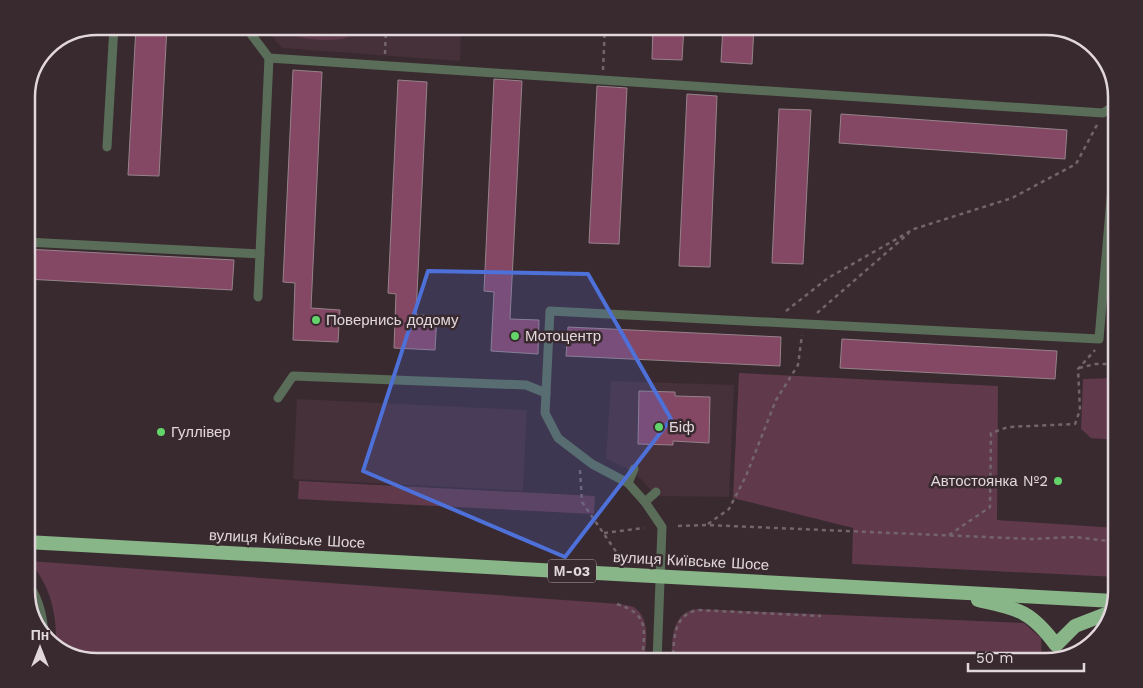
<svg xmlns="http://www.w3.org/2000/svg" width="1143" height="688" font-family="'Work Sans',sans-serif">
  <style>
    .built { fill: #46303a }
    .green { fill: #603a4b }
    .building { fill: #844764; stroke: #96838a }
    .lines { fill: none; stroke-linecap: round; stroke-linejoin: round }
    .path { stroke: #73656b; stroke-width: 2.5; stroke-dasharray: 4 4; stroke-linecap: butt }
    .service { stroke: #596d58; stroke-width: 9 }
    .trunk { stroke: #88b688; stroke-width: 14 }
    .marked { fill: #4e70d9; fill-opacity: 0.2; stroke: #4e70d9; stroke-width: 4; stroke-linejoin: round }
    .poi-dot { fill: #63d469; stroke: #392a30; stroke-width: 2 }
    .labels { text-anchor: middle; stroke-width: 5; stroke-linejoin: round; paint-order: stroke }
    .shield { fill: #392a30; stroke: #afa3a8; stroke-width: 1 }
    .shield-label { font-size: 14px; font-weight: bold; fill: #e2d7db }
    .poi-label { font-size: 15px; fill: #e2d7db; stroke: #392a30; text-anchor: start }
    .street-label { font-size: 15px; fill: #e2d7db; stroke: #392a30 }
    .rim { fill: none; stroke: #e2d7db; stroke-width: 2.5 }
  </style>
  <rect width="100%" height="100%" fill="#392a30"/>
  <!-- built -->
  <g class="built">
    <polygon points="264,26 461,26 460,61 282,48"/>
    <polygon points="611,381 734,385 729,497 656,496 642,480 626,468 606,459"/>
    <polygon points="297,399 527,410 523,491 293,479"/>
  </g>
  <!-- green -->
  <g class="green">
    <path d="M276,26H361C357,31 352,36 345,38C329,43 287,39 276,26Z"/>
    <polygon points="739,373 998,386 997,520 1117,528 1117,577 852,564 853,528 733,498"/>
    <polygon points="1117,378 1117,440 1091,438 1081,429 1083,379"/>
    <polygon points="299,481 595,496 594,514 298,499"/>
    <path d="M29,561L619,604C623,605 631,605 635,608C651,619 646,646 644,662H97L61,652L56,647C57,614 51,586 29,561Z"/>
    <path d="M698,609L1024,623L1041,638L1042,662H671C673,640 670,612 698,609Z"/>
  </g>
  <!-- building -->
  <g class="building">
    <polygon points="136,26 167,26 159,176 128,175"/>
    <polygon points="653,26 684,26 682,60 652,59"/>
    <polygon points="723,26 754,26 752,64 721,62"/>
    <polygon points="293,70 322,72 311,308 340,310 338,342 293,340 295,283 283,282"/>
    <polygon points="494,79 522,81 510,319 539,320 538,354 491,351 494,292 484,291"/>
    <polygon points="398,80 427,82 416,315 437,316 435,350 394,348 396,294 388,293"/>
    <polygon points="597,86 627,88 619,244 589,243"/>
    <polygon points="687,94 717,96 710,267 679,266"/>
    <polygon points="779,109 811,110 803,264 772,263"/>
    <polygon points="841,114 1067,130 1065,159 839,143"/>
    <polygon points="26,249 234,260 232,290 26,279"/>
    <polygon points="568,327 781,337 780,366 566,356"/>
    <polygon points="842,339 1057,351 1055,379 840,368"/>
    <polygon points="639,391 675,392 675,396 710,397 709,443 673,441 673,445 638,444"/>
  </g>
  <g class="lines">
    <!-- path -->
    <g class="path">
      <polyline points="385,54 386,26"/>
      <polyline points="603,70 605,26"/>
      <polyline points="786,311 828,278 914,229 1012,198 1076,164 1098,123"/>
      <polyline points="817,313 909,233"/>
      <polyline points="1079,368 1095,364 1117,364"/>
      <polyline points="580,470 582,502 617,553"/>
      <polyline points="708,524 729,509 746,476 776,400 798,365 802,335"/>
      <polyline points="678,526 707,525 1031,539 1075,537 1117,542"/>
      <polyline points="604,533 644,528"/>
      <polyline points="949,535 990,507 991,433 1008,427 1075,424 1080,410 1078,369 1095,350"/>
      <path d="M617,604C651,615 644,631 642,662"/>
      <path d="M673,662C674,641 672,616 697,610L821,616"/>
    </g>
    <!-- service -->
    <g class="service">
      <polyline points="245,26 269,58 1103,113 1117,104"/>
      <polyline points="107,147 114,26"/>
      <polyline points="26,242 260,254"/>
      <polyline points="258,297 269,58"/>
      <polyline points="278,398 293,376 526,385 546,393"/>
      <polyline points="628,483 634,469"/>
      <polyline points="645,502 656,492"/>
      <path d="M26,581C39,597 43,615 44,635"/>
      <polyline points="657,662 662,527 645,502 628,483 592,464 558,438 545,413 550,311 1099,339 1117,128"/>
    </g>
    <!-- trunk -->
    <g class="trunk">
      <polyline points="26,542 1114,601"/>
      <path d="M978,600C1019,609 1031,611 1056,645L1075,626L1111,612"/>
    </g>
  </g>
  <!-- marked area -->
  <path class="marked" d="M428,271L588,274L671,419L565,557L363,471Z"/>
  <!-- markers -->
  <g class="poi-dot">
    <circle cx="316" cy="320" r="5"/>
    <circle cx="515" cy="336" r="5"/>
    <circle cx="659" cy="427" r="5"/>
    <circle cx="161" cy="432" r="5"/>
    <circle cx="1058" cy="481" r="5"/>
  </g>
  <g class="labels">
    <!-- shield labels -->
    <rect class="shield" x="548" y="559.5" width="48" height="23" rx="4"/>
    <g class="shield-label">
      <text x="572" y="576">М-03</text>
    </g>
    <!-- poi labels -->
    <g class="poi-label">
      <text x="326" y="325">Повернись додому</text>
      <text x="525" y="341">Мотоцентр</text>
      <text x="669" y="432">Біф</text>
      <text x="171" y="437">Гуллівер</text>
      <text x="1048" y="486" text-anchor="end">Автостоянка №2</text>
    </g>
    <!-- street labels -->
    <g class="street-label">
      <text transform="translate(287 539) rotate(3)" y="5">вулиця Київське Шосе</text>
      <text transform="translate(691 561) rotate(3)" y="5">вулиця Київське Шосе</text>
    </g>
  </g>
  <!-- crop -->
  <path d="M0 0H1143V688H0ZM97 35H1046A62 62 0 0 1 1108 97V591A62 62 0 0 1 1046 653H97A62 62 0 0 1 35 591V97A62 62 0 0 1 97 35Z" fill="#392a30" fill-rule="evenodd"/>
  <path class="rim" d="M97 35H1046A62 62 0 0 1 1108 97V591A62 62 0 0 1 1046 653H97A62 62 0 0 1 35 591V97A62 62 0 0 1 97 35Z"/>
  <!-- north arrow -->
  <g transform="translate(40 648)" stroke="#392a30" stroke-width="4" paint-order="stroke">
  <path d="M0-4L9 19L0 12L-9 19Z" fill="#e2d7db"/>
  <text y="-8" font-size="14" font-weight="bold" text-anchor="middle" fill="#e2d7db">Пн</text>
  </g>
  <!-- scale -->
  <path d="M968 663v8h116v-8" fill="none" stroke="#e2d7db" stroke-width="2.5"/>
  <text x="976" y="663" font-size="15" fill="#e2d7db" stroke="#392a30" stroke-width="4" paint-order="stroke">50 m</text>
</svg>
